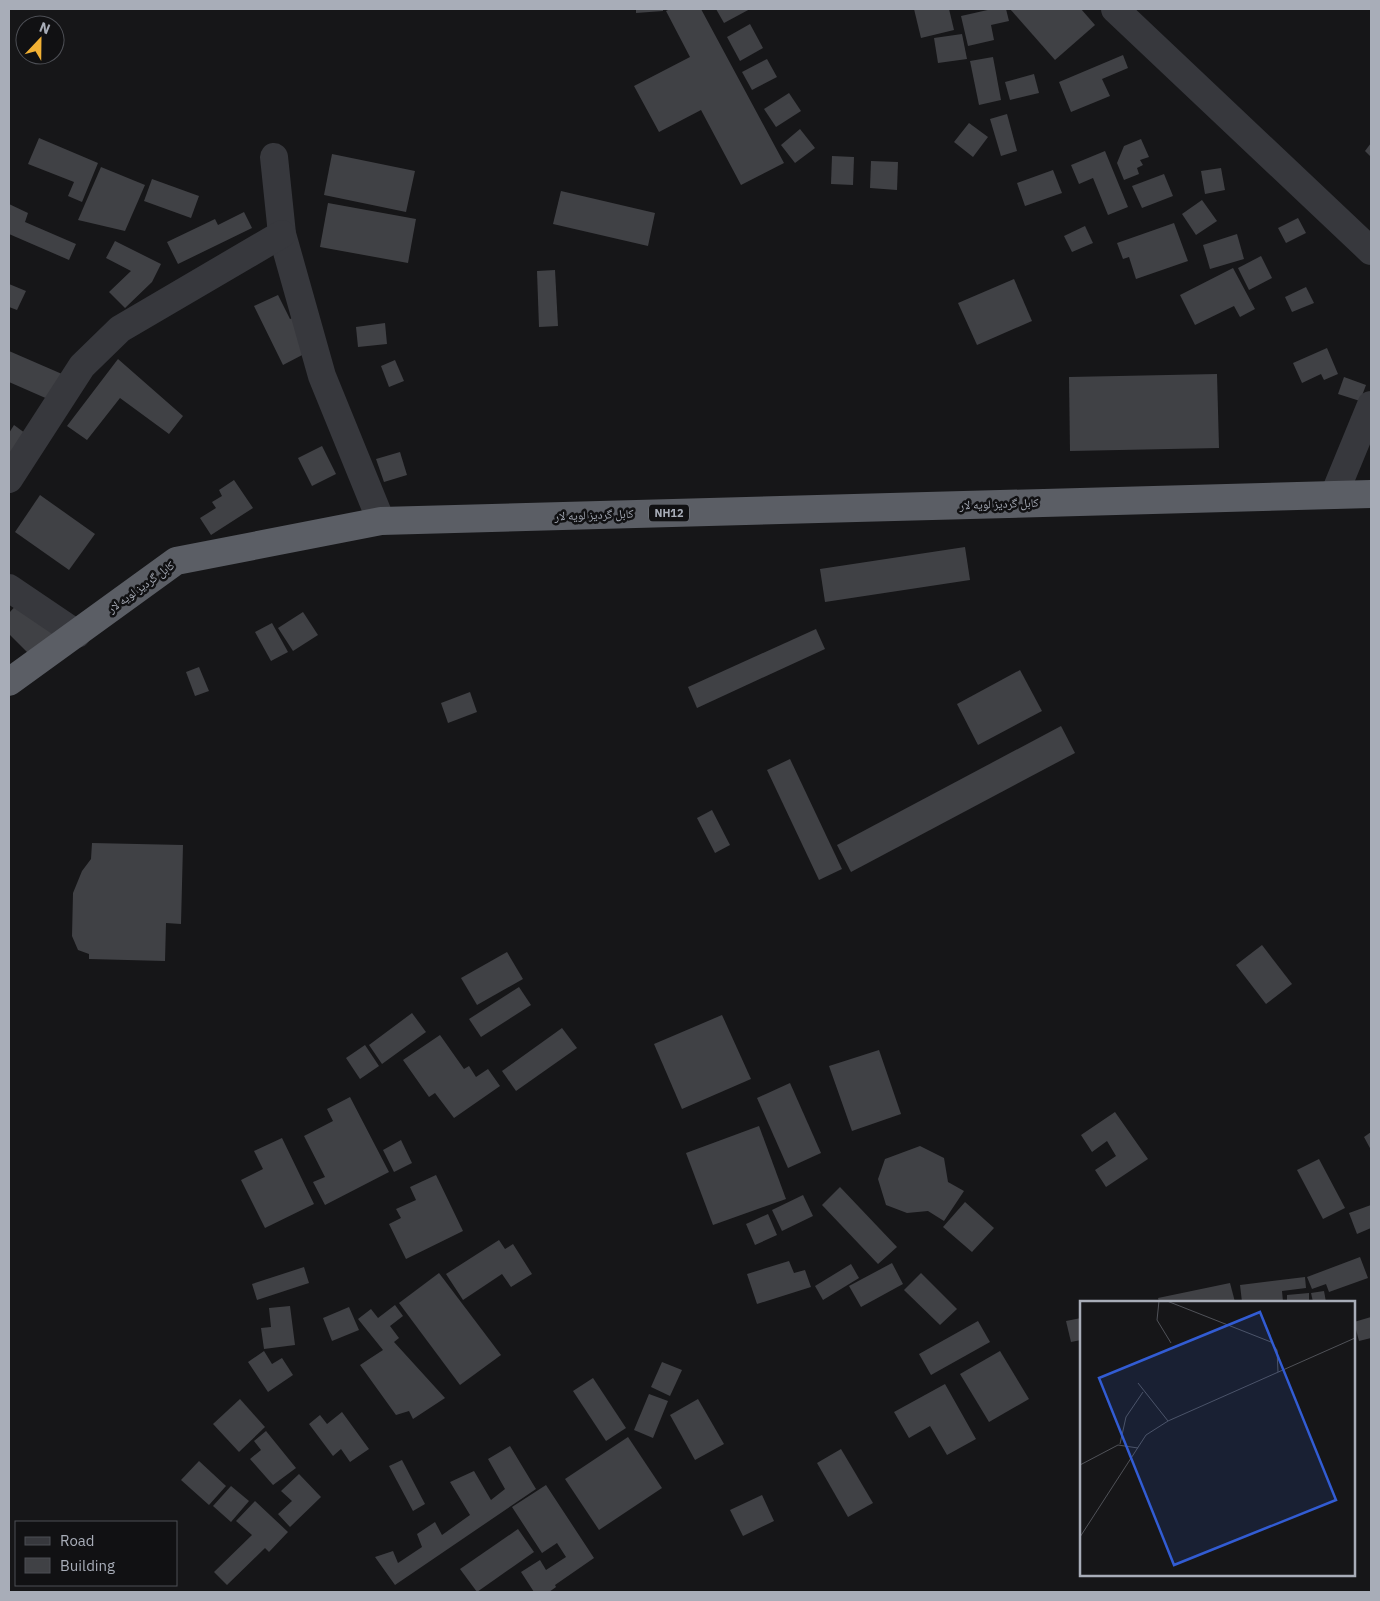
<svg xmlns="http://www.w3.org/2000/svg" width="1380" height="1601" font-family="'IBM Plex Sans','Noto Naskh Arabic',sans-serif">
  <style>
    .building { fill: #404145 }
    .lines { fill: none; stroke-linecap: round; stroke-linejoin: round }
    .minor { stroke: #37383d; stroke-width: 28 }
    .tertiary { stroke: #37383d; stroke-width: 28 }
    .trunk { stroke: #5b5e65; stroke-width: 28 }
    .labels { text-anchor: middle; stroke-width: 5; stroke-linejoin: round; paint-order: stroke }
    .shield { fill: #111113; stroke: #7b7e86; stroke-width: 1 }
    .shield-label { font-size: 11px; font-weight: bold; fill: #a8adb8 }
    .street-label { font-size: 12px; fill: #a8adb8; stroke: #111113 }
    .inset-road { fill: none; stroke: #505258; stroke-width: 1 }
    .view { fill: #325cd3; fill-opacity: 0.15; stroke: #325cd3; stroke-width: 2.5 }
    .inset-edge { fill: none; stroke: #a8adb8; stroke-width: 2.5 }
  </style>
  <rect width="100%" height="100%" fill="#161618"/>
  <!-- building -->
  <g class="building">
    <polygon points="636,9 663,9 663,11 636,13"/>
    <polygon points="670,9 701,9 784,163 741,185 701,110 659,132 634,86 690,57 666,11"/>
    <polygon points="716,9 750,9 724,23"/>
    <polygon points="914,9 949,9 954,30 921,38"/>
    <polygon points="992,9 1006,9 1009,21 991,25 994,40 968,46 961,16"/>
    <polygon points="1010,9 1081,9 1095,25 1055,60"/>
    <polygon points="750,24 763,48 740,61 727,37"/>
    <polygon points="962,34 967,59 938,63 934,38"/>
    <polygon points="1123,55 1128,68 1102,79 1110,96 1071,112 1059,82"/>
    <polygon points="993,57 1001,100 979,105 970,61"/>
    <polygon points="767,59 777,77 752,90 742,72"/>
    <polygon points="1034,74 1039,93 1010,100 1005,82"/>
    <polygon points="789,93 801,111 776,127 764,109"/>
    <polygon points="1007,114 1017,151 1001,156 990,119"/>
    <polygon points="969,123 988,137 973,157 954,142"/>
    <polygon points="800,129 815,148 795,163 781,145"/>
    <polygon points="39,138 98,163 82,202 68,196 74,182 28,164"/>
    <polygon points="1141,139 1149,157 1140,160 1143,165 1137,168 1139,174 1124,180 1117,163 1124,146"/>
    <polygon points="1371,143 1371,157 1365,151"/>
    <polygon points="1105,151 1128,207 1108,215 1093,178 1079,184 1071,165"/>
    <polygon points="332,154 415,171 406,212 324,195"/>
    <polygon points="832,156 854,157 853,185 831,184"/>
    <polygon points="871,161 898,162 897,190 870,188"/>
    <polygon points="101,167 145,185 125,231 78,220"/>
    <polygon points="1221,168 1225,190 1205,194 1201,171"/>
    <polygon points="1053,170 1062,193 1025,206 1017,183"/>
    <polygon points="1164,174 1173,196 1142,208 1132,186"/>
    <polygon points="152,179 199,196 191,218 144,201"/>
    <polygon points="561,191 655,213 648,246 553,224"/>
    <polygon points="1202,200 1217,221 1196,235 1182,214"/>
    <polygon points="328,203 416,219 408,263 320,247"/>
    <polygon points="9,204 28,213 25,222 76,244 69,260 9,234"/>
    <polygon points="244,212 252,228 178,264 167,242 215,219 218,225"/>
    <polygon points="1298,218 1306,233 1286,243 1278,228"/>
    <polygon points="1174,223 1188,261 1136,279 1129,257 1123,259 1117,243"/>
    <polygon points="1085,226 1093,243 1072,252 1064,236"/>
    <polygon points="1237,234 1244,259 1210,269 1203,245"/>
    <polygon points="115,241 161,264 152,282 125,308 109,292 131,271 106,258"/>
    <polygon points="1261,256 1272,278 1249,290 1238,268"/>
    <polygon points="1233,268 1255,309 1240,317 1234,306 1195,325 1180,295"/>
    <polygon points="555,270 558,326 539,327 537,271"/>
    <polygon points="1014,279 1032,321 977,345 958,303"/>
    <polygon points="9,284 26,291 17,310 9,307"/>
    <polygon points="1306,287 1314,303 1292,312 1285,297"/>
    <polygon points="278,295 290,319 295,317 306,353 283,365 254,306"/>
    <polygon points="385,323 387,344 358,347 356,327"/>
    <polygon points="1327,348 1338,374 1324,380 1321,374 1302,383 1293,363"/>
    <polygon points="9,351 62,374 50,400 9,382"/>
    <polygon points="118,359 183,416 169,434 120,398 87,440 67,426"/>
    <polygon points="395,360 404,381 389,387 381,366"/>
    <polygon points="1217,374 1219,448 1070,451 1069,377"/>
    <polygon points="1344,377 1366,385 1360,401 1338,394"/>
    <polygon points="14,425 29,436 9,456 9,433"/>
    <polygon points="322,446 336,474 312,486 298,458"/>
    <polygon points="400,452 407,475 384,482 376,459"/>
    <polygon points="234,480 253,508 211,535 200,518 216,508 212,502 222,496 219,490"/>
    <polygon points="40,495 95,534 69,570 15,532"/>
    <polygon points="965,547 970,580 825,602 820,569"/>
    <polygon points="21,600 55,632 32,657 9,634 9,613"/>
    <polygon points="303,612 318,635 293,651 278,628"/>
    <polygon points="272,623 288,652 271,661 255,632"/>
    <polygon points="816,629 825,649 697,708 688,687"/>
    <polygon points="199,667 209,691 195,696 186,672"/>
    <polygon points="1020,670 1042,711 978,745 957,704"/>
    <polygon points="470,692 477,712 448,723 441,703"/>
    <polygon points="1061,726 1075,753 851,872 837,845"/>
    <polygon points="790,759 842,869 819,880 767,770"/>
    <polygon points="712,810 730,845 715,853 697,818"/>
    <polygon points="92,843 183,845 181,924 166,923 165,961 89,959 89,954 78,950 72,936 73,893 82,871 91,859"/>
    <polygon points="1262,945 1292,984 1266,1004 1236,965"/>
    <polygon points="507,952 523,979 477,1005 461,978"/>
    <polygon points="519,987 531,1005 481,1037 469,1019"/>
    <polygon points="412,1013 426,1032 382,1064 369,1045"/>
    <polygon points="722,1015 751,1079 682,1109 654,1044"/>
    <polygon points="562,1028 577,1048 516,1091 502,1071"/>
    <polygon points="440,1035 464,1069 469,1066 476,1077 488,1069 500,1086 454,1118 435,1093 429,1097 403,1060"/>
    <polygon points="365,1045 379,1066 360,1079 346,1058"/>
    <polygon points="879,1050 901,1114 852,1131 829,1066"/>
    <polygon points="790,1083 821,1153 788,1168 757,1098"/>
    <polygon points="350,1097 389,1172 325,1205 313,1182 325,1177 304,1136 333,1121 327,1109"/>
    <polygon points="1115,1112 1148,1159 1106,1187 1095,1170 1116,1156 1107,1141 1092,1152 1081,1135"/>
    <polygon points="759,1126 786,1199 713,1225 686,1153"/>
    <polygon points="1371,1132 1371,1150 1364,1137"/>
    <polygon points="282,1138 314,1204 265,1228 241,1180 263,1169 254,1151"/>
    <polygon points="401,1140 412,1163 394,1172 383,1150"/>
    <polygon points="920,1146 944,1158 948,1182 964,1191 944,1221 928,1211 907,1213 886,1205 878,1179 885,1159"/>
    <polygon points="1319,1159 1345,1208 1323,1219 1297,1170"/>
    <polygon points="436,1175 463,1231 406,1259 389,1224 401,1218 396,1209 416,1200 410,1187"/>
    <polygon points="840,1187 897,1247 878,1264 822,1205"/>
    <polygon points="803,1195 813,1216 782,1231 772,1210"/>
    <polygon points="965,1202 994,1228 972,1252 943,1227"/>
    <polygon points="1371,1205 1371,1228 1357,1234 1349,1213"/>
    <polygon points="768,1214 777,1235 755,1245 746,1224"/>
    <polygon points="499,1240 505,1249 513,1244 532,1274 511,1287 502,1274 463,1300 446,1274"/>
    <polygon points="1360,1257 1368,1278 1329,1292 1326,1284 1312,1289 1307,1277"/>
    <polygon points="789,1261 794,1273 805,1270 811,1287 757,1304 747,1274"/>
    <polygon points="892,1263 903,1284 861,1307 849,1286"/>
    <polygon points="851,1264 859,1278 823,1300 815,1286"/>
    <polygon points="304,1267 309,1283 257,1300 252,1284"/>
    <polygon points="439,1273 501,1355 460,1385 399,1303"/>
    <polygon points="921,1273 957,1309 940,1325 904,1290"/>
    <polygon points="1305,1277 1306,1288 1282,1291 1283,1302 1242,1302 1240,1285"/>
    <polygon points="1230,1283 1235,1302 1159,1302 1158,1298"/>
    <polygon points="1324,1291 1326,1302 1313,1302 1311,1293"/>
    <polygon points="1309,1293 1309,1302 1287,1302 1287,1295"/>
    <polygon points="395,1305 403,1316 390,1326 399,1338 394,1342 445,1398 413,1419 409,1411 396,1415 360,1365 383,1350 358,1319 371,1309 378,1318"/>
    <polygon points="290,1306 295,1345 264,1349 261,1328 271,1327 269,1308"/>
    <polygon points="349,1307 359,1330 332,1341 323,1318"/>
    <polygon points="1371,1317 1371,1338 1359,1341 1354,1322"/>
    <polygon points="1081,1318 1081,1340 1071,1342 1066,1321"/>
    <polygon points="978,1321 990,1342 931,1375 919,1354"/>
    <polygon points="264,1351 272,1364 282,1358 293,1375 268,1392 248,1362"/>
    <polygon points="1000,1351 1029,1399 989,1422 960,1374"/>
    <polygon points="662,1362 682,1370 670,1396 651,1387"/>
    <polygon points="593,1378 626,1428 606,1441 573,1391"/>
    <polygon points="945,1384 976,1439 947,1455 930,1426 909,1438 894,1412"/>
    <polygon points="649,1394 668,1401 653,1438 634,1430"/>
    <polygon points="240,1399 265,1427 239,1452 213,1424"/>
    <polygon points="698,1399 724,1444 695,1460 670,1415"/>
    <polygon points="342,1412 369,1449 350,1462 341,1449 333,1456 309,1424 320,1415 327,1424"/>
    <polygon points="266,1431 296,1468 273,1485 250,1459 261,1450 254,1441"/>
    <polygon points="628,1437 662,1488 599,1530 565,1479"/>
    <polygon points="510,1446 536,1489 395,1585 375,1557 393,1551 398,1563 422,1547 417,1534 435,1522 442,1535 470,1515 450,1482 474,1471 491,1500 505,1489 488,1459"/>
    <polygon points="841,1449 873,1503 848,1517 817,1463"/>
    <polygon points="402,1460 425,1504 413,1511 389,1466"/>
    <polygon points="199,1461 226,1486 209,1505 181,1480"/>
    <polygon points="299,1474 321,1497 290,1527 278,1514 292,1501 281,1491"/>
    <polygon points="546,1485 594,1558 555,1585 556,1587 549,1592 534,1592 521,1572 540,1560 546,1570 566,1557 557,1543 542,1553 512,1507"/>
    <polygon points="231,1486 249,1501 231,1522 213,1506"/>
    <polygon points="762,1495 774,1521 743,1536 730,1510"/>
    <polygon points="255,1501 288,1532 269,1552 265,1548 227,1585 214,1572 252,1535 236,1521"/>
    <polygon points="518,1529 534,1552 477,1592 460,1569"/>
  </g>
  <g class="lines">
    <!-- minor -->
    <g class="minor">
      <polyline points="274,157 282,234 322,376 381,521"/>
      <polyline points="9,479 82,366 120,329 282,234"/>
      <polyline points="9,588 77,634"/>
    </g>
    <!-- tertiary -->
    <g class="tertiary">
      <polyline points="1115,9 1371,251"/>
      <polyline points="1334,495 1371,405"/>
    </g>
    <!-- trunk -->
    <polyline class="trunk" points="9,682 176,561 381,521 1371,494"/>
  </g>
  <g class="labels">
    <!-- shield labels -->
    <rect class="shield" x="649" y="504.5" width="40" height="17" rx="4"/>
    <g class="shield-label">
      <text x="669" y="517">NH12</text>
    </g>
    <!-- street labels -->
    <g class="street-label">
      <text transform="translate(999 504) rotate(-2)" y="4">کابل گردیز لویه لار</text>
      <text transform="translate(594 515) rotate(-2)" y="4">کابل گردیز لویه لار</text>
      <text transform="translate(141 587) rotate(-36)" y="4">کابل گردیز لویه لار</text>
    </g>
  </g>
  <!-- overview -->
  <g transform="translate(1080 1301)">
    <rect width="275" height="275" fill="#161618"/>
    <path class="inset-road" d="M79,0L77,19L91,42M87,0L191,41L197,49L198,71M58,82L88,120M40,143L46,116L63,91M0,164L38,144L58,147M0,236L66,134L88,120L275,37"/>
    <path class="view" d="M180,11L256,199L94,264L19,77Z"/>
    <rect width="275" height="275" class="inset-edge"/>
  </g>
  <!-- border -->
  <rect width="1380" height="1601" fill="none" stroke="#a8adb8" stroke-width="20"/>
  <!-- legend -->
  <rect x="15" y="1521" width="162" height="65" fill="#111113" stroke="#4d4f55"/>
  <rect x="25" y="1537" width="25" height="8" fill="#37383d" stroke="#4d4f55"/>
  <text x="60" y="1546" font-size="15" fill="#a8adb8">Road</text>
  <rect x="25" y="1558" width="25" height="15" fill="#404145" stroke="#4d4f55"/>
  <text x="60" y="1571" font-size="15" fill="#a8adb8">Building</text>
  <!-- north arrow -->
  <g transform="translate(40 40) rotate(22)"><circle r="24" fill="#111113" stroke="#4d4f55"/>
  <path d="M0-4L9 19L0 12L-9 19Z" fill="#f2b134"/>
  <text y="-8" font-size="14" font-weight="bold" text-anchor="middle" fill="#a8adb8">N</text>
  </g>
</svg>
